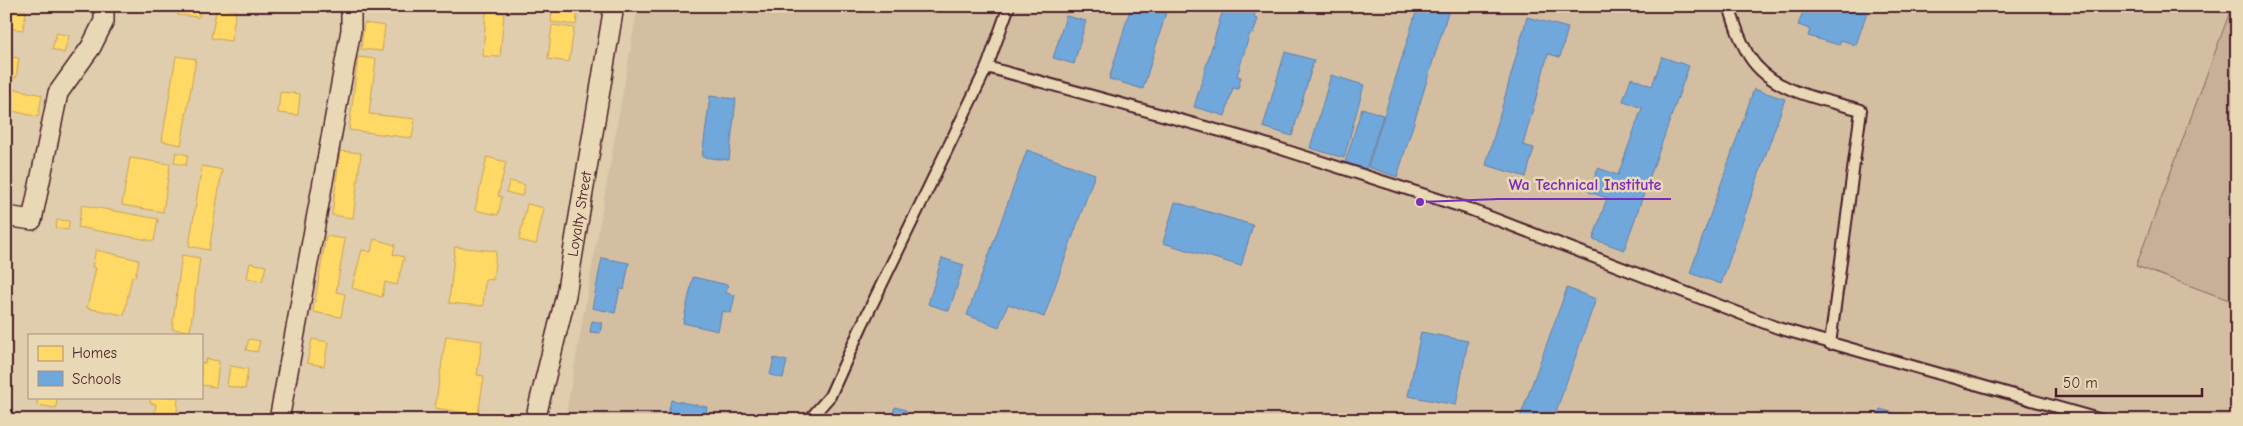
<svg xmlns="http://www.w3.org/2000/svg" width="2243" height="426" font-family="'Comic Neue',sans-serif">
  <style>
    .built { fill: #d3bea2 }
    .green { fill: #c7b097; stroke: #886861 }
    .homes { fill: #ffd966; stroke: #c9a154 }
    .schools { fill: #6fa8dc; stroke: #647fa7 }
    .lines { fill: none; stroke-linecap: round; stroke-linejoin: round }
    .service-casing { stroke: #4a1f2b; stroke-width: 14 }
    .minor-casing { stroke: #4a1f2b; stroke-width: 22 }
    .service { stroke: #e9d8b5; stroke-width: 10 }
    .minor { stroke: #e9d8b5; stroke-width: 19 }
    .labels { text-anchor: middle; stroke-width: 5; stroke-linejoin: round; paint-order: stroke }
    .street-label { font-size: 15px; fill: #4a1f2b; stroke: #e9d8b5 }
    .leader { fill: none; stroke: #7b2cbf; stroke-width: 2 }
    .callout-dot { fill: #7b2cbf; stroke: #e9d8b5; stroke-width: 2 }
    .callout-label { font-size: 16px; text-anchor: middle; font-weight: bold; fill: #7b2cbf; stroke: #e9d8b5; stroke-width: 5; stroke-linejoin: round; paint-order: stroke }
  </style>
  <rect width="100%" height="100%" fill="#dfcdad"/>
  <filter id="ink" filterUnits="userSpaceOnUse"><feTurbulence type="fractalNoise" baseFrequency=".02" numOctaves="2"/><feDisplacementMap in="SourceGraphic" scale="10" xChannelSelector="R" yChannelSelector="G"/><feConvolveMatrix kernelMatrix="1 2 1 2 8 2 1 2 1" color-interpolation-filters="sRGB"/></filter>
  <g filter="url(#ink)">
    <!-- built -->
    <polygon class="built" points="638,6 2237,6 2237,420 565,420"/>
    <!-- green -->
    <polygon class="green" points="2231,9 2237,11 2237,303 2136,266"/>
    <!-- homes -->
    <g class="homes">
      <polygon points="180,6 200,6 199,17 178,15"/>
      <polygon points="484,6 578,6 576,25 551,22 552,13 503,7 502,10"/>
      <polygon points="217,7 236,10 231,41 211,38"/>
      <polygon points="6,8 26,11 23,30 6,28"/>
      <polygon points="486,11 504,13 500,57 483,56"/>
      <polygon points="364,23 385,26 382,51 361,49"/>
      <polygon points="552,25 574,28 569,62 548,59"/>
      <polygon points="57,33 69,36 64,53 52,49"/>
      <polygon points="6,56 19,58 16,78 6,76"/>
      <polygon points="176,56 196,59 181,145 162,141"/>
      <polygon points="358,57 376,59 369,114 415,119 412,138 349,130"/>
      <polygon points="6,87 42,95 38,117 13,111 10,122 6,121"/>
      <polygon points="280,92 300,94 298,115 278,113"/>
      <polygon points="340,151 361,153 353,218 332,215"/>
      <polygon points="176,152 188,155 186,165 174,163"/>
      <polygon points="487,157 506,162 498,196 502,197 498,215 475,210"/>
      <polygon points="130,158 170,164 163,212 122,205"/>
      <polygon points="202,166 222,170 209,250 189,246"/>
      <polygon points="510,181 525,185 522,196 506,192"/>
      <polygon points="527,204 544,208 536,244 519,240"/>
      <polygon points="82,205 158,219 154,241 78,227"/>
      <polygon points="57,220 69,221 68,230 56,228"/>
      <polygon points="326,236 345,239 336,292 345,294 341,317 313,312"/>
      <polygon points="374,239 395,245 393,254 404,257 397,285 385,282 382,297 352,288 362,250 371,252"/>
      <polygon points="455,247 496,251 493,280 485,279 483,306 449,303"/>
      <polygon points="96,250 139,260 135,277 132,276 124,315 87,308 96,268 92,267"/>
      <polygon points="182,255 200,258 190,331 172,329"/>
      <polygon points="250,263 266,266 262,281 247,278"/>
      <polygon points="6,302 12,303 9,335 6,334"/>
      <polygon points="446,336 482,341 477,375 484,376 478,415 435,408"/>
      <polygon points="249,339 260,341 257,352 246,350"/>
      <polygon points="312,339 328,342 324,366 307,363"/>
      <polygon points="206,359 219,361 216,387 201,385 201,363 205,363"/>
      <polygon points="230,366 248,369 245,389 227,386"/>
      <polygon points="38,397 57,397 56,408 37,405"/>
      <polygon points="151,397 178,397 177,413 186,414 186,420 154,420 156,404 150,403"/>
      <polygon points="348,413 361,415 361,420 347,420"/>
      <polygon points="366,415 383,417 383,420 366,420"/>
    </g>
    <!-- schools -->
    <g class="schools">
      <polygon points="1131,6 1168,6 1143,89 1109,79"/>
      <polygon points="1224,6 1257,6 1254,18 1258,19 1253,34 1250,33 1237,76 1241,77 1238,89 1233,88 1225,116 1194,107"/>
      <polygon points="1418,6 1450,6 1397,177 1368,167"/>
      <polygon points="1805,6 1869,6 1856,45 1841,40 1839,45 1808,36 1810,29 1798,25"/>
      <polygon points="1066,16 1086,21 1074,64 1053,58"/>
      <polygon points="1527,17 1568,28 1560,57 1548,54 1523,145 1534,148 1526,177 1486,165"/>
      <polygon points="1285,52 1314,60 1292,136 1263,127"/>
      <polygon points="1662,57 1689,66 1624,250 1593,239 1607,198 1589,192 1598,168 1618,175 1642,108 1623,101 1631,78 1652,86"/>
      <polygon points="1331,75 1364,85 1344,158 1310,148"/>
      <polygon points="1754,89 1785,99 1721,284 1690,273"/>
      <polygon points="710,96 736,99 729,160 702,157"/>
      <polygon points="1362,108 1383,115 1366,169 1345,162"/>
      <polygon points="1027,150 1095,174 1044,317 1008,304 999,327 967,315"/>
      <polygon points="1175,202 1253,225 1241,266 1163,243"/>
      <polygon points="602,258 629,263 624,290 620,289 615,313 592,308"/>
      <polygon points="942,258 964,265 949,311 928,304"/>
      <polygon points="693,277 728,285 726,293 735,295 731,313 722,311 718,331 683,323"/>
      <polygon points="1567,288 1596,299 1553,420 1519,420"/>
      <polygon points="592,321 602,323 600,333 590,332"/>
      <polygon points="1421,332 1468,341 1456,405 1408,396"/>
      <polygon points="774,358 787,361 783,378 770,375"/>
      <polygon points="671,400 707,407 705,420 667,420"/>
      <polygon points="895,407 906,410 903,420 891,420"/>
      <polygon points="1880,409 1920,420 1877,420"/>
      <polygon points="1936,416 1950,420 1935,420"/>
    </g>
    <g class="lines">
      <!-- service casing -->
      <g class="service-casing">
        <g id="service">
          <polyline points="1009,6 987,67 1253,140 1469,209 1778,328 2102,420"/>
          <path d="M1732,6L1730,9C1735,25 1740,41 1749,56C1772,93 1823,99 1861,110L1830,344"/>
          <polyline points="809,420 830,396 862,325 987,67"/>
        </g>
      </g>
      <!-- minor casing -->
      <g class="minor-casing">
        <g id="minor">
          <polyline points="6,216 32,220 58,93 91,47 104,21 104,6"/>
          <polyline points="279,420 351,30 351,6"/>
          <path id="s1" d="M535,420L566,295L614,6"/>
        </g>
      </g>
      <!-- service -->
      <use href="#service" class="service"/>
      <!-- minor -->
      <use href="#minor" class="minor"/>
    </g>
  </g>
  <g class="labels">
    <!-- street labels -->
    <g class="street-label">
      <text dy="5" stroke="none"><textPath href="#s1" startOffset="211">Loyalty Street</textPath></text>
    </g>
  </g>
  <!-- callouts -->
  <path class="leader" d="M1420 202L1499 199H1671"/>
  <circle class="callout-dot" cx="1420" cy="202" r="5"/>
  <g class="callout-label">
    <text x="1585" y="190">Wa Technical Institute</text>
  </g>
  <!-- margin -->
  <rect width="2243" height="426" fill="none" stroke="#e9d8b5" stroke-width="25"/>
  <rect x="12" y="12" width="2218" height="401" fill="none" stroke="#4a1f2b" stroke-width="2" filter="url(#ink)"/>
  <!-- legend -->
  <rect x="28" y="334" width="175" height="65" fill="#e9d8b5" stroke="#a98e7e"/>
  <rect x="38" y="346" width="25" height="15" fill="#ffd966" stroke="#a98e7e"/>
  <text x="72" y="358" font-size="15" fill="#4a1f2b">Homes</text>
  <rect x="38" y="371" width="25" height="15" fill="#6fa8dc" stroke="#a98e7e"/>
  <text x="72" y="384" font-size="15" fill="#4a1f2b">Schools</text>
  <!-- scale -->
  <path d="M2056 388v8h146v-8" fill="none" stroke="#4a1f2b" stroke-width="2.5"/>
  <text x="2063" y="388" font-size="15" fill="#4a1f2b" stroke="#e9d8b5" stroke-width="4" paint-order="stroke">50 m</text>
</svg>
